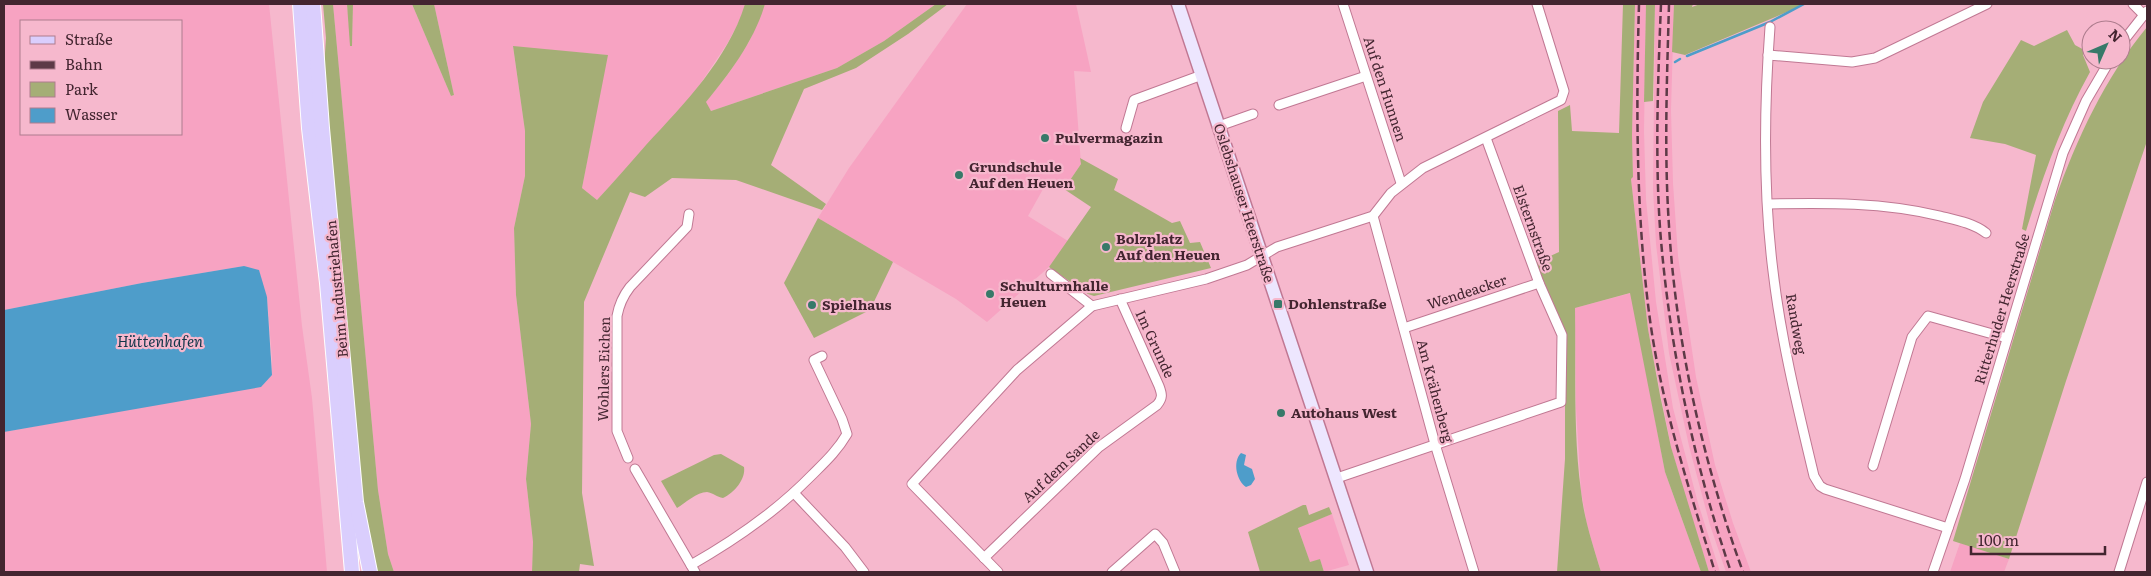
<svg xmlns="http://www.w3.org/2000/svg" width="2151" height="576" font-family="Literata,serif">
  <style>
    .built { fill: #f7a3c2; fill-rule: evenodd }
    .green { fill: #a5ae76 }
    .water { fill: #4e9dca }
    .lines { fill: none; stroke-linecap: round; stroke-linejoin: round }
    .stream { stroke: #4e9dca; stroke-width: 2.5 }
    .street-casing { stroke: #c07893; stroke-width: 11 }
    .secondary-casing { stroke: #c07893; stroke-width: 15 }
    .primary-casing { stroke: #fff; stroke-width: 16 }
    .street { stroke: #fff; stroke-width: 9 }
    .secondary { stroke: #ede6fe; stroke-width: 12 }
    .primary { stroke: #dacefd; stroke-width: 14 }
    .rail { stroke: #5d3a47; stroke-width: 2.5; stroke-dasharray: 8 4; stroke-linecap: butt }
    .poi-dot { fill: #377969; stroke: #f6b8cd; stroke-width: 2 }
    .labels { text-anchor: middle; stroke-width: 4.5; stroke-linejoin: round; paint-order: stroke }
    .street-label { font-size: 14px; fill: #432530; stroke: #f6b8cd }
    .poi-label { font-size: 14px; font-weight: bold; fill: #432530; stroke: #f6b8cd; text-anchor: start }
    .water-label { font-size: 15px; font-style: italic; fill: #13374a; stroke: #f6b8cd }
  </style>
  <rect width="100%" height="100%" fill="#f6b8cd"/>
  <!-- built -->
  <g class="built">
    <path d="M4,4H269L302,326L312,398L327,572H4V432L129,409L272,375V359L267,297L244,266L142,283L4,310ZM21,21H181V134H21Z"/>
    <polygon points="333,4 347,4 351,46 352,45 353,4 412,4 451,96 454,95 434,4 745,4 741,18 727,44 690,99 597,200 582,188 607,55 513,47 525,131 525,176 514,228 516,295 531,424 526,479 533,542 532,572 394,572 388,554 378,490"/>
    <polygon points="765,4 936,4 884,41 837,68 711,111 705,103 729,73 749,42"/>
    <polygon points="967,4 1076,4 1091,72 1074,71 1081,164 1064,189 1047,182 1028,216 1068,241 1049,267 987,322 956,299 818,218 849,168"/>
    <polygon points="1635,4 1646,4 1644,131 1646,199 1656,302 1673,408 1698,503 1720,572 1709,572 1688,506 1671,447 1648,329 1631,179 1633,177 1632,135"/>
    <polygon points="1655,4 1674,4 1671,111 1673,183 1678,256 1696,377 1715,465 1733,523 1751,572 1726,572 1710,525 1689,446 1669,353 1656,244 1653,189"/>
    <polygon points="1631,293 1665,472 1701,572 1601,572 1587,525 1581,491 1576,408 1575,308"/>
    <polygon points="1332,514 1349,565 1324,572 1320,559 1310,563 1298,527"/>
    <polygon points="1960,543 2009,559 2004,572 1950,572"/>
  </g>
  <!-- green -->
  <g class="green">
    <polygon points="323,4 333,4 378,490 388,554 394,572 375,572 362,494 322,69 324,68 326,38"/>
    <polygon points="347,4 353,4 352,46 350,46"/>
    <polygon points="412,4 434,4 454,95 451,96"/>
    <path d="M745,4H765C754,41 730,73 706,102L711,111L837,68L884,41L936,4H948L908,34L856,68L804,89L771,165L826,204L822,210L736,180L672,178L645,197L630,192L584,302L582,493L594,566L580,564L579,572H532L533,542L526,479L531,424L516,295L514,228L525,176V131L513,46L608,55L582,188L597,200C614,182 630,163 646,145C685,103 728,59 745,4Z"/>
    <path d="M1623,4H1635L1632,135L1633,177L1631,179L1648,329L1660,395L1671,447L1709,572H1701L1665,472L1630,293L1575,308C1576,369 1573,431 1581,491C1584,519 1593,545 1601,572H1557L1565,459V339L1535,263L1559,252L1558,111L1570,105L1572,131L1619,133Z"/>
    <polygon points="1646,4 1655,4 1653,101 1644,102"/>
    <polygon points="1674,4 1693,4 1692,7 1700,4 1806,4 1685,55 1672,52"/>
    <path d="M2147,27V141L2066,381L2009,559L1953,541L2055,200C2077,138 2105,78 2147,27Z"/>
    <path d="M2067,30L2075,45L2086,51L2083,55L2090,72C2062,122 2043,176 2026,231L2022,229L2036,155L2005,144L1970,138L1983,102L2021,40L2034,46Z"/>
    <polygon points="1080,158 1118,179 1114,190 1172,223 1180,221 1190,243 1200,242 1211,268 1094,296 1088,294 1049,267 1091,207 1064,189 1081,164"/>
    <polygon points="818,218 893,262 870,310 814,338 784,283"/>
    <path d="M721,454L744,467C746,479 734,493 723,498C717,497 713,493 707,492C697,492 685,503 677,508L661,481L714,455Z"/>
    <polygon points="1303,505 1306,505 1309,515 1329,507 1332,514 1298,528 1310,562 1320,559 1324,572 1260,572 1248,532"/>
  </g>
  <!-- water -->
  <g class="water">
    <polygon points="244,266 259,270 267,297 272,375 261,387 4,432 4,310 142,283"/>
    <path d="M1241,453L1246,455L1244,465L1252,469L1255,479L1251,485L1246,487C1237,481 1232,462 1241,453Z"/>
  </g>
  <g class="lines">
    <!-- stream -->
    <g class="stream">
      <polyline points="1687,56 1770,22 1804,4"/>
      <polyline points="1675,62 1680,59"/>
    </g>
    <!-- street casing -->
    <g class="street-casing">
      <g id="street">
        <polyline points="1343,4 1401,183"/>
        <polyline points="2133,4 2144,15"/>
        <path d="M1770,27C1764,108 1763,191 1773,271C1781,340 1798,409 1814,476L1820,486L1825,489L1948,528"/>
        <polyline points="2121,44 2147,11"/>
        <polyline points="1768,55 1852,62 1875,58 1987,4"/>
        <polyline points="1279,105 1366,76"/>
        <polyline points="1219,126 1253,114"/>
        <polyline points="1126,128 1134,100 1202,75"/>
        <path d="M1768,204C1826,203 1883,202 1940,216C1956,220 1973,223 1986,233"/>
        <polyline points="1373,216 1435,444 1474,572"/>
        <polyline points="1051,274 1092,306"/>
        <polyline points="1404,328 1539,283"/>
        <path d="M628,458L617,431V316C619,305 623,296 630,287L687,227L689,214"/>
        <polyline points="1873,466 1912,337 1928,316 2007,338"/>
        <polyline points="635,469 695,572"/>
        <polyline points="1337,478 1561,402 1562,335 1539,283 1486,138"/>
        <polyline points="794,493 845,547 864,572"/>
        <path d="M984,558L1099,447L1157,405C1163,398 1162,394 1159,386L1120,299"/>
        <path d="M691,565C735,540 776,512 812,475C825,462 837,451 847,434L842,419L814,360L822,356"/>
        <polyline points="998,572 912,484 1017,370 1092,306 1206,279 1247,265 1277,247 1373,216 1391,193 1423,168 1561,100 1564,91 1537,4"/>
        <polyline points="1112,572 1155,534 1163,543 1175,572"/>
        <polyline points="1933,572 1965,479 2063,153 2086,101 2110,60"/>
        <polyline points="2119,572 2147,482"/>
      </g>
    </g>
    <!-- secondary casing -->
    <g class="secondary-casing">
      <polyline id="secondary" points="1178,4 1367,572"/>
    </g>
    <!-- primary casing -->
    <g class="primary-casing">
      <g id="primary">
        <polyline points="300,4 309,128 327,283 352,572"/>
        <polyline points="313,4 322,128 356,502 370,572"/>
      </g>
    </g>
    <!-- street -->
    <use href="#street" class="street"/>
    <!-- secondary -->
    <use href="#secondary" class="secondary"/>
    <!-- primary -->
    <use href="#primary" class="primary"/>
    <!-- rail -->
    <g class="rail">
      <path d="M1639,4C1636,109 1636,216 1650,320C1662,407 1689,489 1715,572"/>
      <path d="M1661,4C1658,78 1655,154 1660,228C1669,345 1693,461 1731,572"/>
      <path d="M1669,4C1667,78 1664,152 1669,226C1676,344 1703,462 1743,572"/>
    </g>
  </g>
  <!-- markers -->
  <g class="poi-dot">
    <circle cx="1045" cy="138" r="5"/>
    <circle cx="959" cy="175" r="5"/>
    <circle cx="1106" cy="247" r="5"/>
    <circle cx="990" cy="294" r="5"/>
    <rect x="1273" y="299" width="10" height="10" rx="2.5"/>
    <circle cx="812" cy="305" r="5"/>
    <circle cx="1281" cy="413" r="5"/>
  </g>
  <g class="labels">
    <!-- street labels -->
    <g class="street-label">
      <text transform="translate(1385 89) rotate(72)" y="5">Auf den Hunnen</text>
      <text transform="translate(1244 203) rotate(72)" y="5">Oslebshauser Heerstraße</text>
      <text transform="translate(1533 228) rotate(70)" y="5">Elsternstraße</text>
      <text transform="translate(337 289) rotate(-95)" y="5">Beim Industriehafen</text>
      <text transform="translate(1467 292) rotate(-18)" y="5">Wendeacker</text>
      <text transform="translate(2002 309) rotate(-73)" y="5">Ritterhuder Heerstraße</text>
      <text transform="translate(1796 324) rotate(80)" y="5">Randweg</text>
      <text transform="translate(1155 344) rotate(65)" y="5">Im Grunde</text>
      <text transform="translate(604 369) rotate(-89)" y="5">Wohlers Eichen</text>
      <text transform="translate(1435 391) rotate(75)" y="5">Am Krähenberg</text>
      <text transform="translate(1061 466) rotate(-43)" y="5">Auf dem Sande</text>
    </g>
    <!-- poi labels -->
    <g class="poi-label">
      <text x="1055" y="143">Pulvermagazin</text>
      <text x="969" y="172">Grundschule<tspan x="969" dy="16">Auf den Heuen</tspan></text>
      <text x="1116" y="244">Bolzplatz<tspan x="1116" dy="16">Auf den Heuen</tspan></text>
      <text x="1000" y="291">Schulturnhalle<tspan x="1000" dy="16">Heuen</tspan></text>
      <text x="1288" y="309">Dohlenstraße</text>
      <text x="822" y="310">Spielhaus</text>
      <text x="1291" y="418">Autohaus West</text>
    </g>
    <!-- water labels -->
    <g class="water-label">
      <text x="160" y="347">Hüttenhafen</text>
    </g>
  </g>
  <!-- border -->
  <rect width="2151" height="576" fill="none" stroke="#432530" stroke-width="10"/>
  <!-- legend -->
  <rect x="20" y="20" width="162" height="115" fill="#f6b8cd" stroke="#ae7d8e"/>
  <rect x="30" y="36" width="25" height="8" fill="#dacefd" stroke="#ae7d8e"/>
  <text x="65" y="45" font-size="15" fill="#432530">Straße</text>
  <rect x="30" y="61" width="25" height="8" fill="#5d3a47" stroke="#ae7d8e"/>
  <text x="65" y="70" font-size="15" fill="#432530">Bahn</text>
  <rect x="30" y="82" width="25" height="15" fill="#a5ae76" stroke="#ae7d8e"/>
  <text x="65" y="95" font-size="15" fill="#432530">Park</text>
  <rect x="30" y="108" width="25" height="15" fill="#4e9dca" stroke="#ae7d8e"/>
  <text x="65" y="120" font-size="15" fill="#432530">Wasser</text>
  <!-- north arrow -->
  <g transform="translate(2106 45) rotate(45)"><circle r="24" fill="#f6b8cd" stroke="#ae7d8e"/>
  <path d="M0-4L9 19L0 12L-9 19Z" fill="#377969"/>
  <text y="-8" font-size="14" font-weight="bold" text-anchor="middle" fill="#432530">N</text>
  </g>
  <!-- scale -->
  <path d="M1971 546v8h134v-8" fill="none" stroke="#432530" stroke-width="2.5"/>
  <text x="1978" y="546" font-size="15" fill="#432530" stroke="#f6b8cd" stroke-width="4" paint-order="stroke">100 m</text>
</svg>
